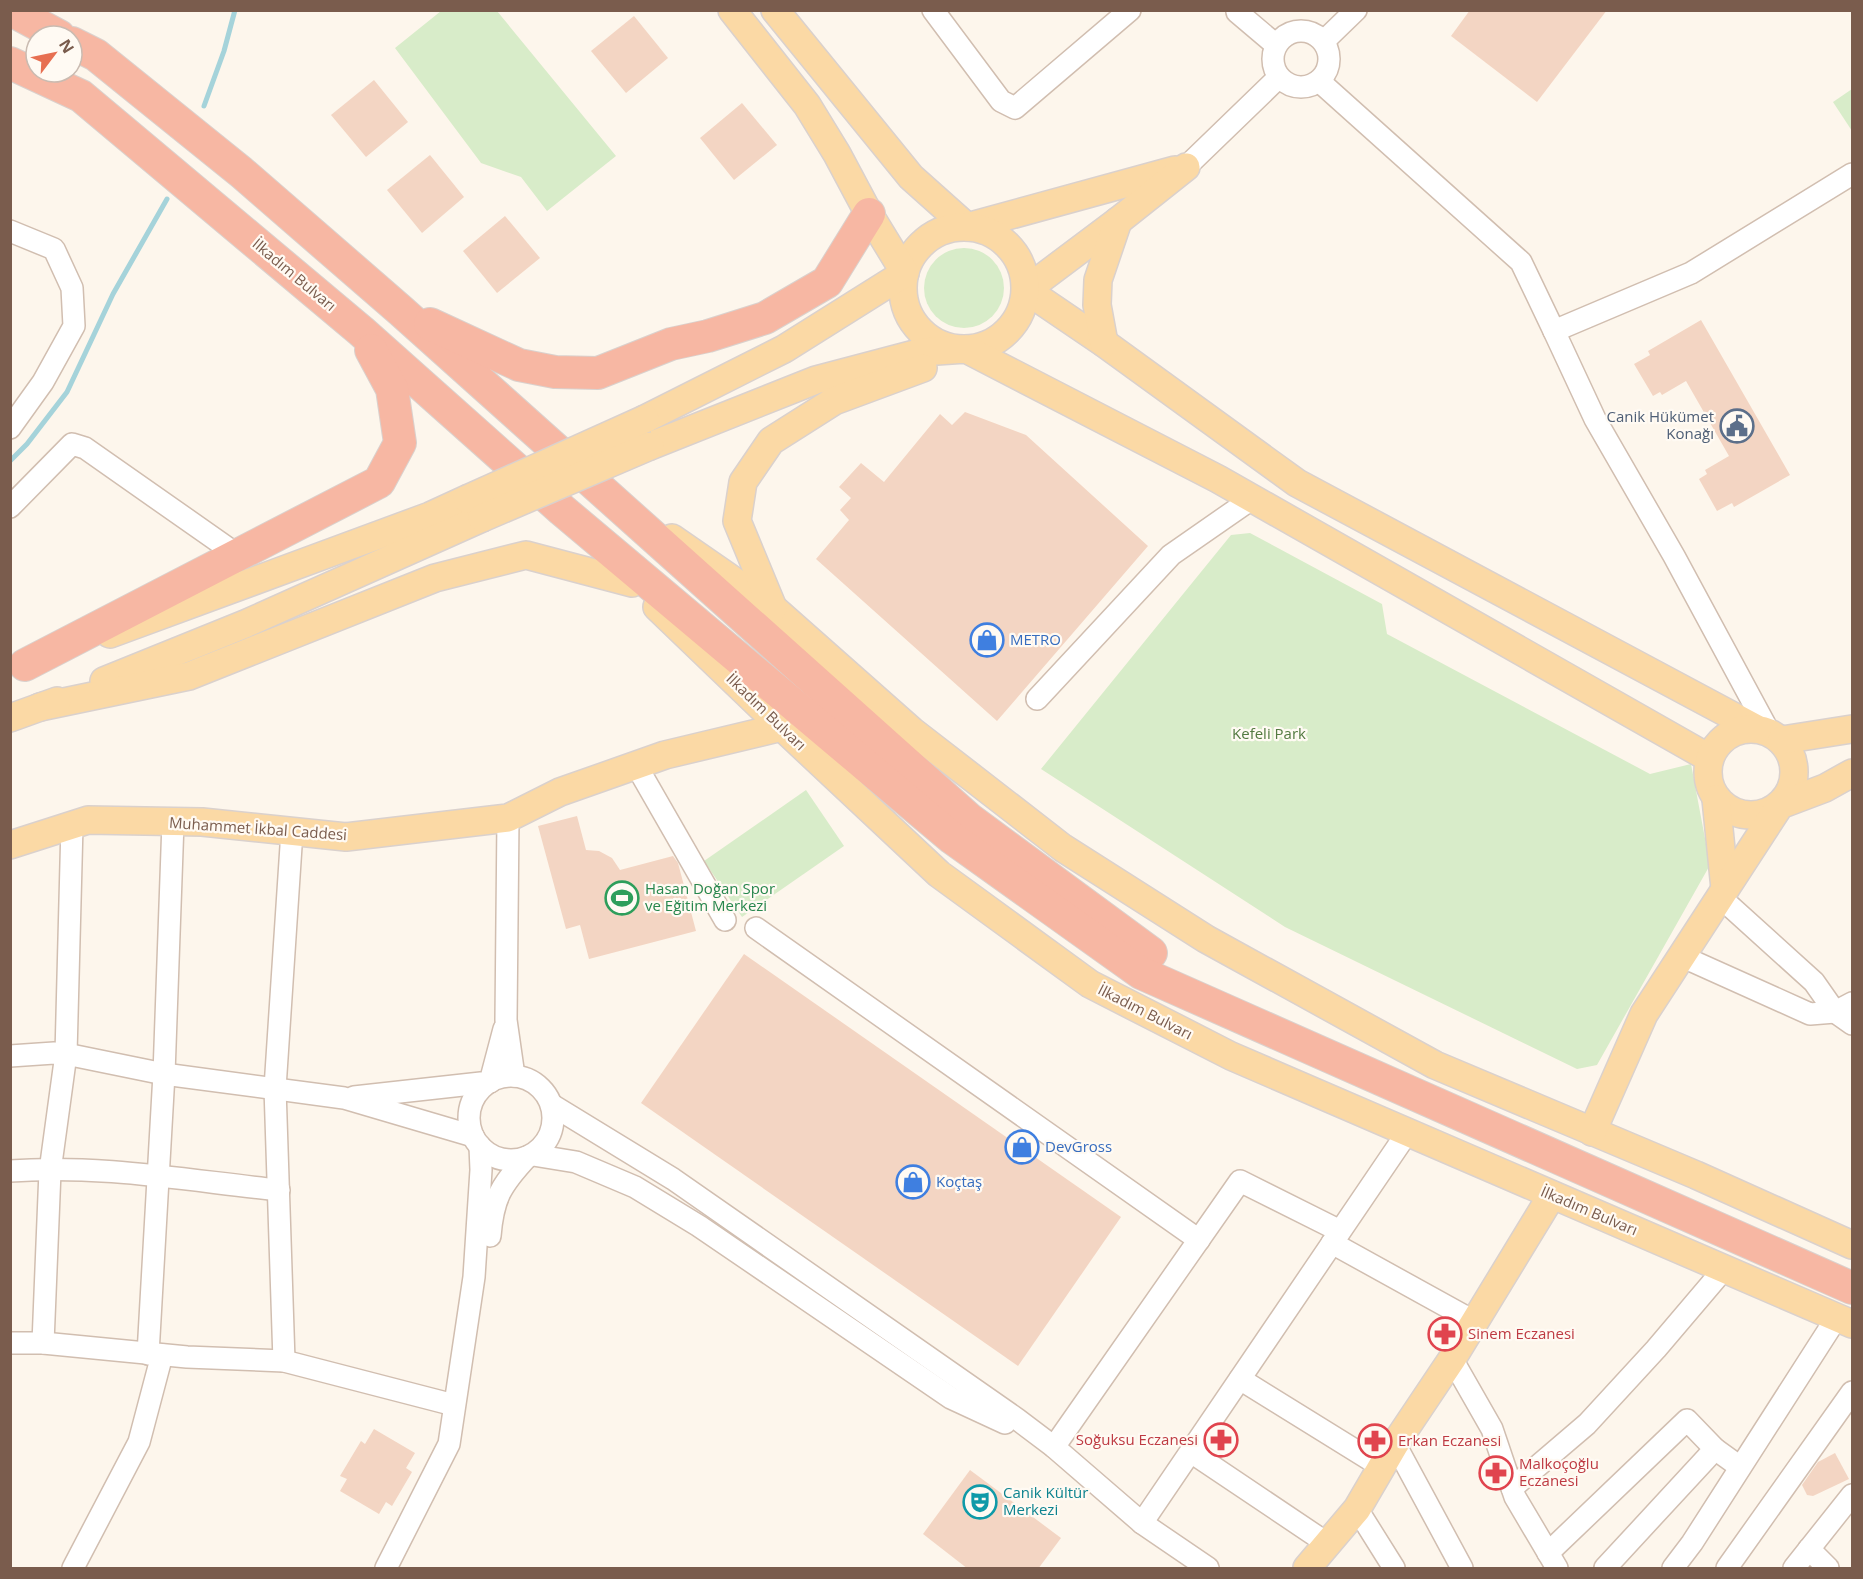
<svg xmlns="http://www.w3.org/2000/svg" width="1863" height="1579" font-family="'Open Sans',sans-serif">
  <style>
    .green { fill: #d8ecc9 }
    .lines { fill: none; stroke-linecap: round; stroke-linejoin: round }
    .stream { stroke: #a5d3da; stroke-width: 5 }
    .building { fill: #f3d5c3 }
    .minor-casing { stroke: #d1beb0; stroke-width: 24 }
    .major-casing { stroke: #dad1cd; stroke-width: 30 }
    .highway-casing { stroke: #dad1cd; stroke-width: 34 }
    .minor { stroke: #fff; stroke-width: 21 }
    .major { stroke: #fbd9a5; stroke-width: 27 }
    .highway { stroke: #f7b7a3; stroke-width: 32 }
    .major-bridge-casing { stroke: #dad1cd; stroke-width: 30; stroke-linecap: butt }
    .major-bridge { stroke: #fbd9a5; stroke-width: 27 }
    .labels { text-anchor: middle; stroke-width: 4.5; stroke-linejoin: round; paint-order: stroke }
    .street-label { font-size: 15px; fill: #7a5c4d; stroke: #fffaf3 }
    .service-label { font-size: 15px; fill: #4e5e75; stroke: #fffaf3; text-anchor: end }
    .shop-label { font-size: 15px; fill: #366cbe; stroke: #fffaf3; text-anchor: start }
    .park-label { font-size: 15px; fill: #537a41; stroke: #fffaf3 }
    .leisure-label { font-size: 15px; fill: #27864d; stroke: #fffaf3; text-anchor: start }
    .health-label { font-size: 15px; fill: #be3a42; stroke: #fffaf3; text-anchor: start }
    .culture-label { font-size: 15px; fill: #0d838f; stroke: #fffaf3; text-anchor: start }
  </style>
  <rect width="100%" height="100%" fill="#fdf6ec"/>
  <!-- green -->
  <g class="green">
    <polygon points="441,11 497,11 616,156 547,211 521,177 481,163 395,48"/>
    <polygon points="1852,89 1852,131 1833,102"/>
    <circle cx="964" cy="288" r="40"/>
    <polygon points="1250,533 1382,604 1387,634 1650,774 1691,764 1710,865 1597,1065 1577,1069 1285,927 1041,769 1231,535"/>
    <polygon points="806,790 844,846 742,917 704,861"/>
  </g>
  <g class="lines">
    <!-- stream -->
    <g class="stream">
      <polyline points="204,106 224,51 235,10"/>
      <polyline points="10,461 27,444 67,392 113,294 167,199"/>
    </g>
  </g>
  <!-- building -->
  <g class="building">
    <polygon points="1470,10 1607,10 1537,102 1451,36"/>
    <polygon points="634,16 668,58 626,93 591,51"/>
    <polygon points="374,80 408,122 366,157 331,115"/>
    <polygon points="742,103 777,145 734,180 700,138"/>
    <polygon points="430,155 464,197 422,233 387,190"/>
    <polygon points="505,216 540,258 497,293 463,251"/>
    <polygon points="1701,320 1790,475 1734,507 1732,503 1717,511 1699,479 1707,474 1705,470 1729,456 1686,381 1662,395 1660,392 1653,396 1634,364 1650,355 1648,351"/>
    <polygon points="965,412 1026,435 1148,546 997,721 816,559 849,520 840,510 851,498 839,487 861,463 884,482 940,414 952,425"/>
    <polygon points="577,816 586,850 599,851 612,858 620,870 673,856 678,863 696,931 589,959 580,925 566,929 538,826"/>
    <polygon points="744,954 1121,1217 1018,1366 641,1103"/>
    <polygon points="374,1429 415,1453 406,1468 412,1472 392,1506 386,1502 379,1514 340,1491 347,1479 340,1476 361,1441 365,1444"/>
    <polygon points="1835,1453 1849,1479 1813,1496 1807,1495 1802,1485 1818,1462"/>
    <polygon points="970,1470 1061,1538 1038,1569 968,1569 923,1534"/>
  </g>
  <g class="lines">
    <!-- minor casing -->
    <g class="minor-casing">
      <g id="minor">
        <polyline points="933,10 1001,101 1015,108 1130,10"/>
        <polyline points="1237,12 1276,45"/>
        <circle cx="1301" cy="59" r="28"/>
        <polyline points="1324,41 1356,10"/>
        <polyline points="1319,81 1521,262 1554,331"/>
        <polyline points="1186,167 1279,77"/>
        <polyline points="10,231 54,249 72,288 74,326 43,382 10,428"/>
        <polyline points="10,507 72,444 85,448 239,556"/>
        <polyline points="1037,699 1171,555 1253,498"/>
        <polyline points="1769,732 1674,556 1595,419 1554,331 1691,273 1852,174"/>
        <polyline points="636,765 725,920"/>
        <polyline points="508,818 506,1020 514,1076"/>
        <polyline points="1720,897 1814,982 1835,1012 1852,1024"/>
        <polyline points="756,928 1199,1240"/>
        <polyline points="1681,956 1810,1014 1835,1012 1852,1003"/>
        <polyline points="10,1056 54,1053 66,1054 164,1074 344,1098 473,1136"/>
        <circle cx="511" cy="1118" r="42"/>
        <polyline points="354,1097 490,1082 504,1029"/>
        <polyline points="552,1105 673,1179 1017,1419 1054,1447 1142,1523 1208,1568"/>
        <polyline points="533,1155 576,1162 635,1187 699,1226 951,1398 1005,1423"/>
        <path d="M10,1171C99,1164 191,1181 279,1190"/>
        <path d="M490,1236C493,1198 501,1185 527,1157"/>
        <polyline points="1332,1243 1475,1322"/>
        <polyline points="10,1343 43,1343 187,1357 284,1361 454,1405"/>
        <polyline points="43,1343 50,1171 66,1054 72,825"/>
        <polyline points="148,1354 164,1074 173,822"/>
        <polyline points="1452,1359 1492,1429 1515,1497 1557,1568"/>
        <polyline points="284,1361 275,1088 292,831"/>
        <polyline points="1240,1379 1382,1467"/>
        <polyline points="1395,1444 1462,1568"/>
        <polyline points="1054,1447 1240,1181 1340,1231"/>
        <polyline points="1191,1452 1328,1544"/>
        <polyline points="1512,1488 1587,1424 1656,1349 1724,1269"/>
        <polyline points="1357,1509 1394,1568"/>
        <polyline points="1142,1523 1407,1133"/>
        <polyline points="1809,1549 1828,1568"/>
        <polyline points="1548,1553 1687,1420 1715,1449 1740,1467"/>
        <polyline points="73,1568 139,1442 162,1355"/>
        <polyline points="386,1568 449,1444 474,1277 481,1170 480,1146"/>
        <polyline points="1605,1568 1715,1449"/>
        <polyline points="1673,1568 1692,1543 1837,1317"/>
        <polyline points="1727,1568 1852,1392"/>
        <polyline points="1794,1568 1852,1495"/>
      </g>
    </g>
    <!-- major casing -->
    <g class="major-casing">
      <g id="major">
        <polyline points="775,10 911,177 967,227 1175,170"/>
        <polyline points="1186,167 1118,221 1026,290 1104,343 1297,483 1755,728"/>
        <circle cx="964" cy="288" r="61"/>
        <polyline points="1104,343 1097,305 1098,280 1118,221"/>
        <polyline points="645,419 784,349 905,273 869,214 837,154 807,105 732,10"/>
        <polyline points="650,446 816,380 922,352 966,349 1218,479 1709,758"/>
        <polyline points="672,538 773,608 912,731 1063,848 1206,939 1435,1065 1696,1175 1852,1245"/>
        <polyline points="657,607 782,727 939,874 1090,984 1231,1056 1852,1324"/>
        <polyline points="773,608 737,521 743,482 771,441 834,401 923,368"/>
        <polyline points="110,634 430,516 467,499"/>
        <polyline points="104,681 245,624 482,518"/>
        <polyline points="40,707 189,676 435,578 526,555 632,583"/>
        <polyline points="10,718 57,701"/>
        <circle cx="1751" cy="772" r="43"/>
        <polyline points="1782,740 1852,729"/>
        <polyline points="1716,799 1725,889"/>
        <polyline points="10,845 88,820 202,822 346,837 508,818 560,792 665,755 782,727"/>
        <polyline points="1592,1132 1644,1014 1780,805 1825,788 1852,773"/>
        <polyline points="1307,1568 1357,1509 1395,1444 1452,1359 1552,1195"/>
      </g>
    </g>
    <!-- highway casing -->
    <g class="highway-casing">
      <g id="highway">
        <polyline points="11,10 59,36"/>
        <polyline points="72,43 96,55 241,172 400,310 969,819 1151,953"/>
        <polyline points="10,63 81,96 361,331 562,510 952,838 1141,973 1852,1288"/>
        <polyline points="430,324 519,365 555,372 598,373 671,344 708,336 765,318 827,282 869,214"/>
        <polyline points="25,665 379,482 400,443 392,389 371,350"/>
      </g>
    </g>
    <!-- minor -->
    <use href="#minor" class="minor"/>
    <!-- major -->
    <use href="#major" class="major"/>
    <!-- highway -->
    <use href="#highway" class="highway"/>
    <!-- major-bridge casing -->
    <g class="major-bridge-casing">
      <g id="major-bridge">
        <polyline points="467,499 645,419"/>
        <polyline points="482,518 650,446"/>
      </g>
    </g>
    <!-- major-bridge -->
    <use href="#major-bridge" class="major-bridge"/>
  </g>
  <!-- icons -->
  <defs>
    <g id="civic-ring" transform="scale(1.725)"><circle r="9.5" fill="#fffaf3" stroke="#5c6f8a" stroke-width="1.5"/><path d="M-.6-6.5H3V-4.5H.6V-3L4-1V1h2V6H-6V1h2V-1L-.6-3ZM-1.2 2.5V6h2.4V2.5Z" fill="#5c6f8a"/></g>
    <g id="shop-ring" transform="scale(1.725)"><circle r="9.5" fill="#fffaf3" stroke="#3f7fe0" stroke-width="1.5"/><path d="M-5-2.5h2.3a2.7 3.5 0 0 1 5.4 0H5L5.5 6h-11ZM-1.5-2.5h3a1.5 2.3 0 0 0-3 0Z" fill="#3f7fe0"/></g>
    <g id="stadium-ring" transform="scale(1.725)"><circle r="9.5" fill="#fffaf3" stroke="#2e9e5b" stroke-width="1.5"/><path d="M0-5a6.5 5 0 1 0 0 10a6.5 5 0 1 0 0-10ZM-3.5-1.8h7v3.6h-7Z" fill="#2e9e5b"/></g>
    <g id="pharmacy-ring" transform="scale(1.725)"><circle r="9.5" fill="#fffaf3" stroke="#e0444e" stroke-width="1.5"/><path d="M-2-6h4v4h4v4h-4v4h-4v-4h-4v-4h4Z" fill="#e0444e"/></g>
    <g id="theatre-ring" transform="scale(1.725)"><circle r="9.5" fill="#fffaf3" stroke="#0f9aa8" stroke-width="1.5"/><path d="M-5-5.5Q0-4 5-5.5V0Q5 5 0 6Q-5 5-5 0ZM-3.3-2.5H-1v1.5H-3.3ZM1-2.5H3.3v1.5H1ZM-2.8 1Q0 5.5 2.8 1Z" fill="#0f9aa8"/></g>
  </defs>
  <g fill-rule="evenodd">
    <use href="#civic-ring" x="1737" y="426"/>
    <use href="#shop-ring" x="987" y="640"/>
    <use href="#stadium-ring" x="622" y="898"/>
    <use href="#shop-ring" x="1022" y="1147"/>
    <use href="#shop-ring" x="913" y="1182"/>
    <use href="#pharmacy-ring" x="1445" y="1334"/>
    <use href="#pharmacy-ring" x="1221" y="1440"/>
    <use href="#pharmacy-ring" x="1375" y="1441"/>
    <use href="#pharmacy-ring" x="1496" y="1473"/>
    <use href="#theatre-ring" x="980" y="1502"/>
  </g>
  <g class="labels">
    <!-- street labels -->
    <g class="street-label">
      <text transform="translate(294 275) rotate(40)" y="5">İlkadım Bulvarı</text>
      <text transform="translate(766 712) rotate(44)" y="5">İlkadım Bulvarı</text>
      <text transform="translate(258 829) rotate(4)" y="5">Muhammet İkbal Caddesi</text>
      <text transform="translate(1145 1012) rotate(27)" y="5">İlkadım Bulvarı</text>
      <text transform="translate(1589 1211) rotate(23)" y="5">İlkadım Bulvarı</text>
    </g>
    <!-- service labels -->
    <g class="service-label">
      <text x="1714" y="422">Canik Hükümet<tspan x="1714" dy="17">Konağı</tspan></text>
    </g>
    <!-- shop labels -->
    <g class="shop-label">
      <text x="1010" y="645">METRO</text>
      <text x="1045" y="1152">DevGross</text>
      <text x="936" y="1187">Koçtaş</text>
    </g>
    <!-- park labels -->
    <g class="park-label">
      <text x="1269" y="739">Kefeli Park</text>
    </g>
    <!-- leisure labels -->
    <g class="leisure-label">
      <text x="645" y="894">Hasan Doğan Spor<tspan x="645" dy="17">ve Eğitim Merkezi</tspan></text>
    </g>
    <!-- health labels -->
    <g class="health-label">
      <text x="1468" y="1339">Sinem Eczanesi</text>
      <text x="1198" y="1445" text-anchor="end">Soğuksu Eczanesi</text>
      <text x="1398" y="1446">Erkan Eczanesi</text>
      <text x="1519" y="1469">Malkoçoğlu<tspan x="1519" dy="17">Eczanesi</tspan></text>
    </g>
    <!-- culture labels -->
    <g class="culture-label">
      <text x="1003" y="1498">Canik Kültür<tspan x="1003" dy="17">Merkezi</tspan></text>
    </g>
  </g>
  <!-- border -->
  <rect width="1863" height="1579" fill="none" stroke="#7a5c4d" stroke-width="24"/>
  <!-- north arrow -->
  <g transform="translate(54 54) rotate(58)"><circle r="28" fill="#fffaf3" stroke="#cabbb1" stroke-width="1.5"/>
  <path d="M0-4.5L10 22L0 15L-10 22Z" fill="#e76f51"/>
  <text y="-9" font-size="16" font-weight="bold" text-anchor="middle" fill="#7a5c4d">N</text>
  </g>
</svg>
